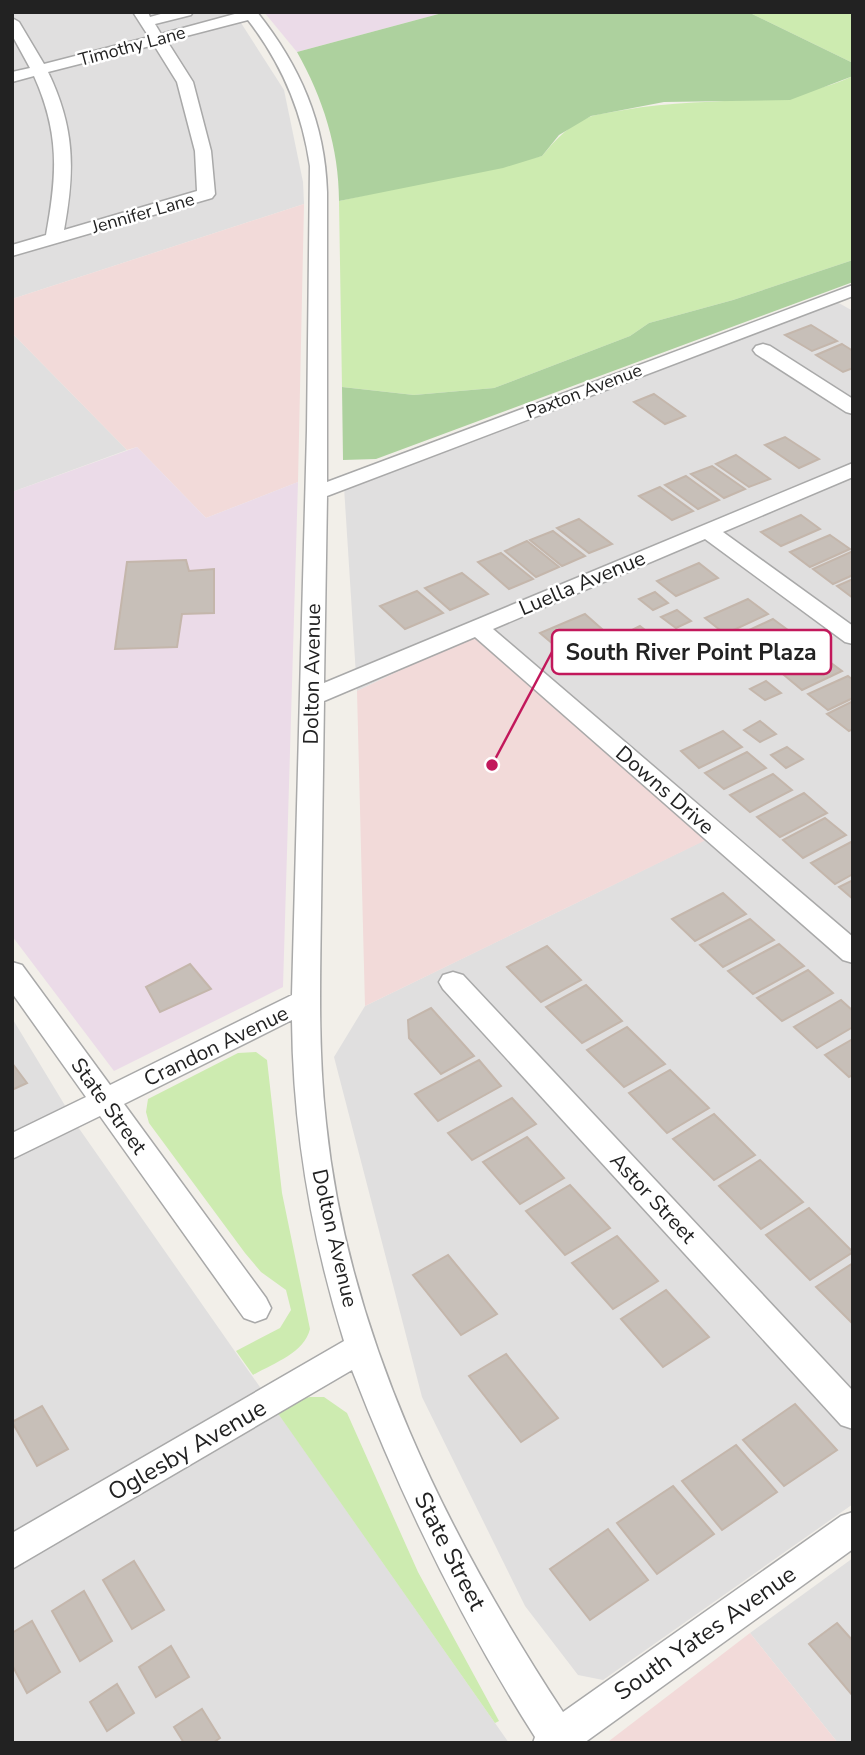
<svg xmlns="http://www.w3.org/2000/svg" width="865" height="1755" font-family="'Nunito Sans',sans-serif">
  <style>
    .residential { fill: #e0dfdf }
    .commercial { fill: #f2dad9 }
    .industrial { fill: #ebdbe8 }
    .grass { fill: #cdebb0 }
    .forest { fill: #add19e }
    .building { fill: #c7bfb8; stroke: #c4b6ab; stroke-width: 2 }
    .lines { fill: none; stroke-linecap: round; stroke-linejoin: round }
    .minor-casing { stroke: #a9a9a9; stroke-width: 3 }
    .minor { fill: #fff; fill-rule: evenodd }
    .labels { text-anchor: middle; stroke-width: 5; stroke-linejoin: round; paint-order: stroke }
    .far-street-label { font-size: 18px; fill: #222; stroke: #fff }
    .street-label { font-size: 21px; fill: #222; stroke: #fff }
    .near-street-label { font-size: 24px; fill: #222; stroke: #fff }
    .leader { fill: none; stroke: #c2185b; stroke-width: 2.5 }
    .callout-dot { fill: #c2185b; stroke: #fff; stroke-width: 2.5 }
    .callout { fill: #fff; stroke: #c2185b; stroke-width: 2.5 }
    .callout-label { font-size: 23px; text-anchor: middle; font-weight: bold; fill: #222 }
  </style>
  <rect width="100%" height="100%" fill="#f2efe9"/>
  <!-- residential -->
  <g class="residential">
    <polygon points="12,12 234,12 284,90 303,182 304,204 12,299"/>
    <polygon points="837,302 853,311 853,1504 603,1680 578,1675 525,1606 422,1397 334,1057 365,1006 709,838 476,634 357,691 344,487"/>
    <polygon points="12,333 127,450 12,492"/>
    <polygon points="12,1018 78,1127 509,1743 12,1743"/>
    <polygon points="853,1558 853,1743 838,1743 750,1633"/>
  </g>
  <!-- commercial -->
  <g class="commercial">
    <polygon points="304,204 298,482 206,518 137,447 127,450 12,333 12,299"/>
    <polygon points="476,634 710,838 365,1006 357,691"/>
    <polygon points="750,1633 838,1743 610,1743 609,1741"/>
  </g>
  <!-- industrial -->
  <g class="industrial">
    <polygon points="264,12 446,12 297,52"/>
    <polygon points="137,447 206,518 298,482 283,987 114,1071 12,936 12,492"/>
  </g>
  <!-- grass -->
  <g class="grass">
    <polygon points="748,12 853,12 853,63"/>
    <path d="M853,76V260L733,300L649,323L630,336L494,388L414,395L342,387L339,201L542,156C556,139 571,123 592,116C602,113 614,112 624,110C699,96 782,109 853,76Z"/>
    <path d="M256,1052L267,1060L282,1193L310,1329C304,1353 274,1363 253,1375L236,1351L280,1328L291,1310L286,1290L261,1272L245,1253L149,1123L146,1112L148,1099L238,1053Z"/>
    <polygon points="310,1397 324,1397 347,1413 418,1572 499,1721 495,1723 277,1412 297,1400"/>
  </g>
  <!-- forest -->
  <g class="forest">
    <path d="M446,12H748L853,63V76L790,100L664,102L591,116L559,135L542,156L503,168L339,201C339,148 323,98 297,52Z"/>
    <polygon points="853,260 853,282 376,459 343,460 342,387 414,395 494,388 630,336 649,323 733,300"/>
  </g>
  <!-- building -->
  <g class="building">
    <polygon points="811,325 837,341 812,351 785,335"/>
    <polygon points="842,344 853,351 853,368 843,372 816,355"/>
    <polygon points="654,394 685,416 665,424 634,402"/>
    <polygon points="785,437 819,459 799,468 765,445"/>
    <polygon points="736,455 770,479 749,487 716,464"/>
    <polygon points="712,466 745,489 724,498 691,474"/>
    <polygon points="686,476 719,500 698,509 665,485"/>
    <polygon points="660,487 693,511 672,520 639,496"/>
    <polygon points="801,515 820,529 781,546 761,532"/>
    <polygon points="579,519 612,544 589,553 557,528"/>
    <polygon points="553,531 585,556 562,566 530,540"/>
    <polygon points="830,535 850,549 810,567 790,552"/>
    <polygon points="527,541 559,567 536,577 505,551"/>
    <polygon points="853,551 853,575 833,584 813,569"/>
    <polygon points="501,553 533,579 509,589 478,562"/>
    <polygon points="186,560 189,571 214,569 214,613 182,614 177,647 115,649 127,562"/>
    <polygon points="699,563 718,578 676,596 657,581"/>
    <polygon points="462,573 488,594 450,610 425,588"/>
    <polygon points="853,579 853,598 837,586"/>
    <polygon points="417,591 443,613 405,629 380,606"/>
    <polygon points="655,592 668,603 653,610 639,599"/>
    <polygon points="748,599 768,614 725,634 705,618"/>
    <polygon points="677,610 691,621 676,628 661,617"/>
    <polygon points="585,614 603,630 559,649 540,633"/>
    <polygon points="773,619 792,633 752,651 734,637"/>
    <polygon points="640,626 654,637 638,645 624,634"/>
    <polygon points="823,657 842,671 802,690 784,675"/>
    <polygon points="848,676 853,680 853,698 828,710 808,694"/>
    <polygon points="766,681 781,693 765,700 750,689"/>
    <polygon points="853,701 853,729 849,731 827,714"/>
    <polygon points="760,721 776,734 760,742 744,730"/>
    <polygon points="723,731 742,747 699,768 681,751"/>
    <polygon points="787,747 803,759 786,768 771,755"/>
    <polygon points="747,752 766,768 724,789 705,773"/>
    <polygon points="773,774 792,790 750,812 730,795"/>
    <polygon points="804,793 827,813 780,837 757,817"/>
    <polygon points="825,818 846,835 803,858 783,840"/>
    <polygon points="853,841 853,874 835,884 811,863"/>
    <polygon points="853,880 853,899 839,887"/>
    <polygon points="723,893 746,914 695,941 672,919"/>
    <polygon points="750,919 774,940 723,967 700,945"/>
    <polygon points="779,944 804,966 753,994 728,971"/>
    <polygon points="547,946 581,980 541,1002 507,967"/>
    <polygon points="190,964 211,989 160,1012 146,987"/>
    <polygon points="808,970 833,993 782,1021 757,998"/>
    <polygon points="586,985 622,1021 582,1043 546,1007"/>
    <polygon points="841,1000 853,1011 853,1027 817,1048 794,1027"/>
    <polygon points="431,1008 474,1056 441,1074 409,1038 408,1020"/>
    <polygon points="627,1027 665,1064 624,1087 587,1050"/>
    <polygon points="853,1039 853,1075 849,1077 825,1055"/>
    <polygon points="479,1060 501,1086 438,1121 415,1094"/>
    <polygon points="12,1063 27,1083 12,1090"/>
    <polygon points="670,1070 709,1108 667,1133 629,1093"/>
    <polygon points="512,1098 536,1124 472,1160 448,1133"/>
    <polygon points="714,1114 755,1155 714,1180 673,1139"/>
    <polygon points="527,1137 564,1178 520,1204 483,1162"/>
    <polygon points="760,1160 803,1202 761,1229 719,1186"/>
    <polygon points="570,1185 610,1228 565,1255 526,1211"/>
    <polygon points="809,1208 853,1252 810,1280 766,1235"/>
    <polygon points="617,1236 658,1281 613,1309 572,1263"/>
    <polygon points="448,1255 497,1314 461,1335 413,1275"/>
    <polygon points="853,1263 853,1324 816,1287"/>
    <polygon points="666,1290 709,1337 663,1367 621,1319"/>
    <polygon points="506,1354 558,1418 521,1442 469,1376"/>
    <polygon points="795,1404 837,1450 784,1486 743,1440"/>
    <polygon points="42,1406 68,1449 37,1466 12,1422"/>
    <polygon points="736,1445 777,1492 722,1530 682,1481"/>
    <polygon points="673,1486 714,1534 657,1574 617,1523"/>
    <polygon points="608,1529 648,1580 590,1620 550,1569"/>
    <polygon points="134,1561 164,1610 132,1629 103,1580"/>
    <polygon points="84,1591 112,1641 80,1661 52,1611"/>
    <polygon points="32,1621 60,1672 27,1693 12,1665 12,1633"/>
    <polygon points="837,1623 853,1641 853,1696 809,1644"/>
    <polygon points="171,1646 189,1677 156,1697 139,1667"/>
    <polygon points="117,1684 134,1713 107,1731 90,1702"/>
    <polygon points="202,1709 220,1738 213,1743 184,1743 174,1727"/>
  </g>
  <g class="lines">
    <!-- minor casing -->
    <g class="minor-casing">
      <g id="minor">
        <path d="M133,12H148L150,17L168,12H193L191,15L155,24L161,34L242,12H257C300,66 325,123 327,192V482L853,285V296L327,496L324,683L853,463V477L723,532L853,626V644L845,642L705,539L493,629L853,937V963L843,960L475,637L324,701C323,770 322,840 321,909C320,981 318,1052 326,1123C348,1336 447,1535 563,1712L841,1516L853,1512V1549L584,1743H533L535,1737C461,1621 402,1499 352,1370L12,1569V1533L344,1341C311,1235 293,1130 292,1020L124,1104L266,1298L271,1308L266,1318L255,1322L244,1318L100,1116L12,1159V1133L86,1097L12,993V962L22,965L110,1085L292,995L307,430L310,166C302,111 282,64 248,20L167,41L193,82L211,151L215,194L212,198L12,256V245L46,235C57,175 60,134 34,76L12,82V72L30,68L12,35V18L19,22L44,64L149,37ZM154,45L177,82L195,151L197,191L64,230C75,170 75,128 48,72Z"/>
        <polygon points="763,344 770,346 853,399 853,414 846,412 756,354 753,350 756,346"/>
        <polygon points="453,972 463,975 853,1391 853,1429 841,1425 443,989 439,982 443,975"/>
      </g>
    </g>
    <!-- minor -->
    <use href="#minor" class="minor"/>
  </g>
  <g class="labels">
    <!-- far-street labels -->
    <g class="far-street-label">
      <text transform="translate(132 46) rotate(-15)" y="6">Timothy Lane</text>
      <text transform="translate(143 213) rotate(-16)" y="6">Jennifer Lane</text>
      <text transform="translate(584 391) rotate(-21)" y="6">Paxton Avenue</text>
    </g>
    <!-- street labels -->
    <g class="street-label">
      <text transform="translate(582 583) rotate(-23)" y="7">Luella Avenue</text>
      <text transform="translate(312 674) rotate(-89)" y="7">Dolton Avenue</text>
      <text transform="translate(665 790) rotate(41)" y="7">Downs Drive</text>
      <text transform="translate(216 1046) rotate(-26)" y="7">Crandon Avenue</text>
      <text transform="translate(109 1106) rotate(54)" y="7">State Street</text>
      <text transform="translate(653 1198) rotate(47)" y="7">Astor Street</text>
      <text transform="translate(335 1238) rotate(77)" y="7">Dolton Avenue</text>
    </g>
    <!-- near-street labels -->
    <g class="near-street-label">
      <text transform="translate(187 1450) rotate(-30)" y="8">Oglesby Avenue</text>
      <text transform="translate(450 1551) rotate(63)" y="8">State Street</text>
      <text transform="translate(705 1633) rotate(-35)" y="8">South Yates Avenue</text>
    </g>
  </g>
  <!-- callouts -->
  <path class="leader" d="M492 765L552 652"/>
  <circle class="callout-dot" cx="492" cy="765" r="7"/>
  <rect class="callout" x="552" y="630" width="279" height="44" rx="7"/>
  <g class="callout-label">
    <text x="691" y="660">South River Point Plaza</text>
  </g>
  <!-- border -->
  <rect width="865" height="1755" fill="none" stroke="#222222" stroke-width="28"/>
</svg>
